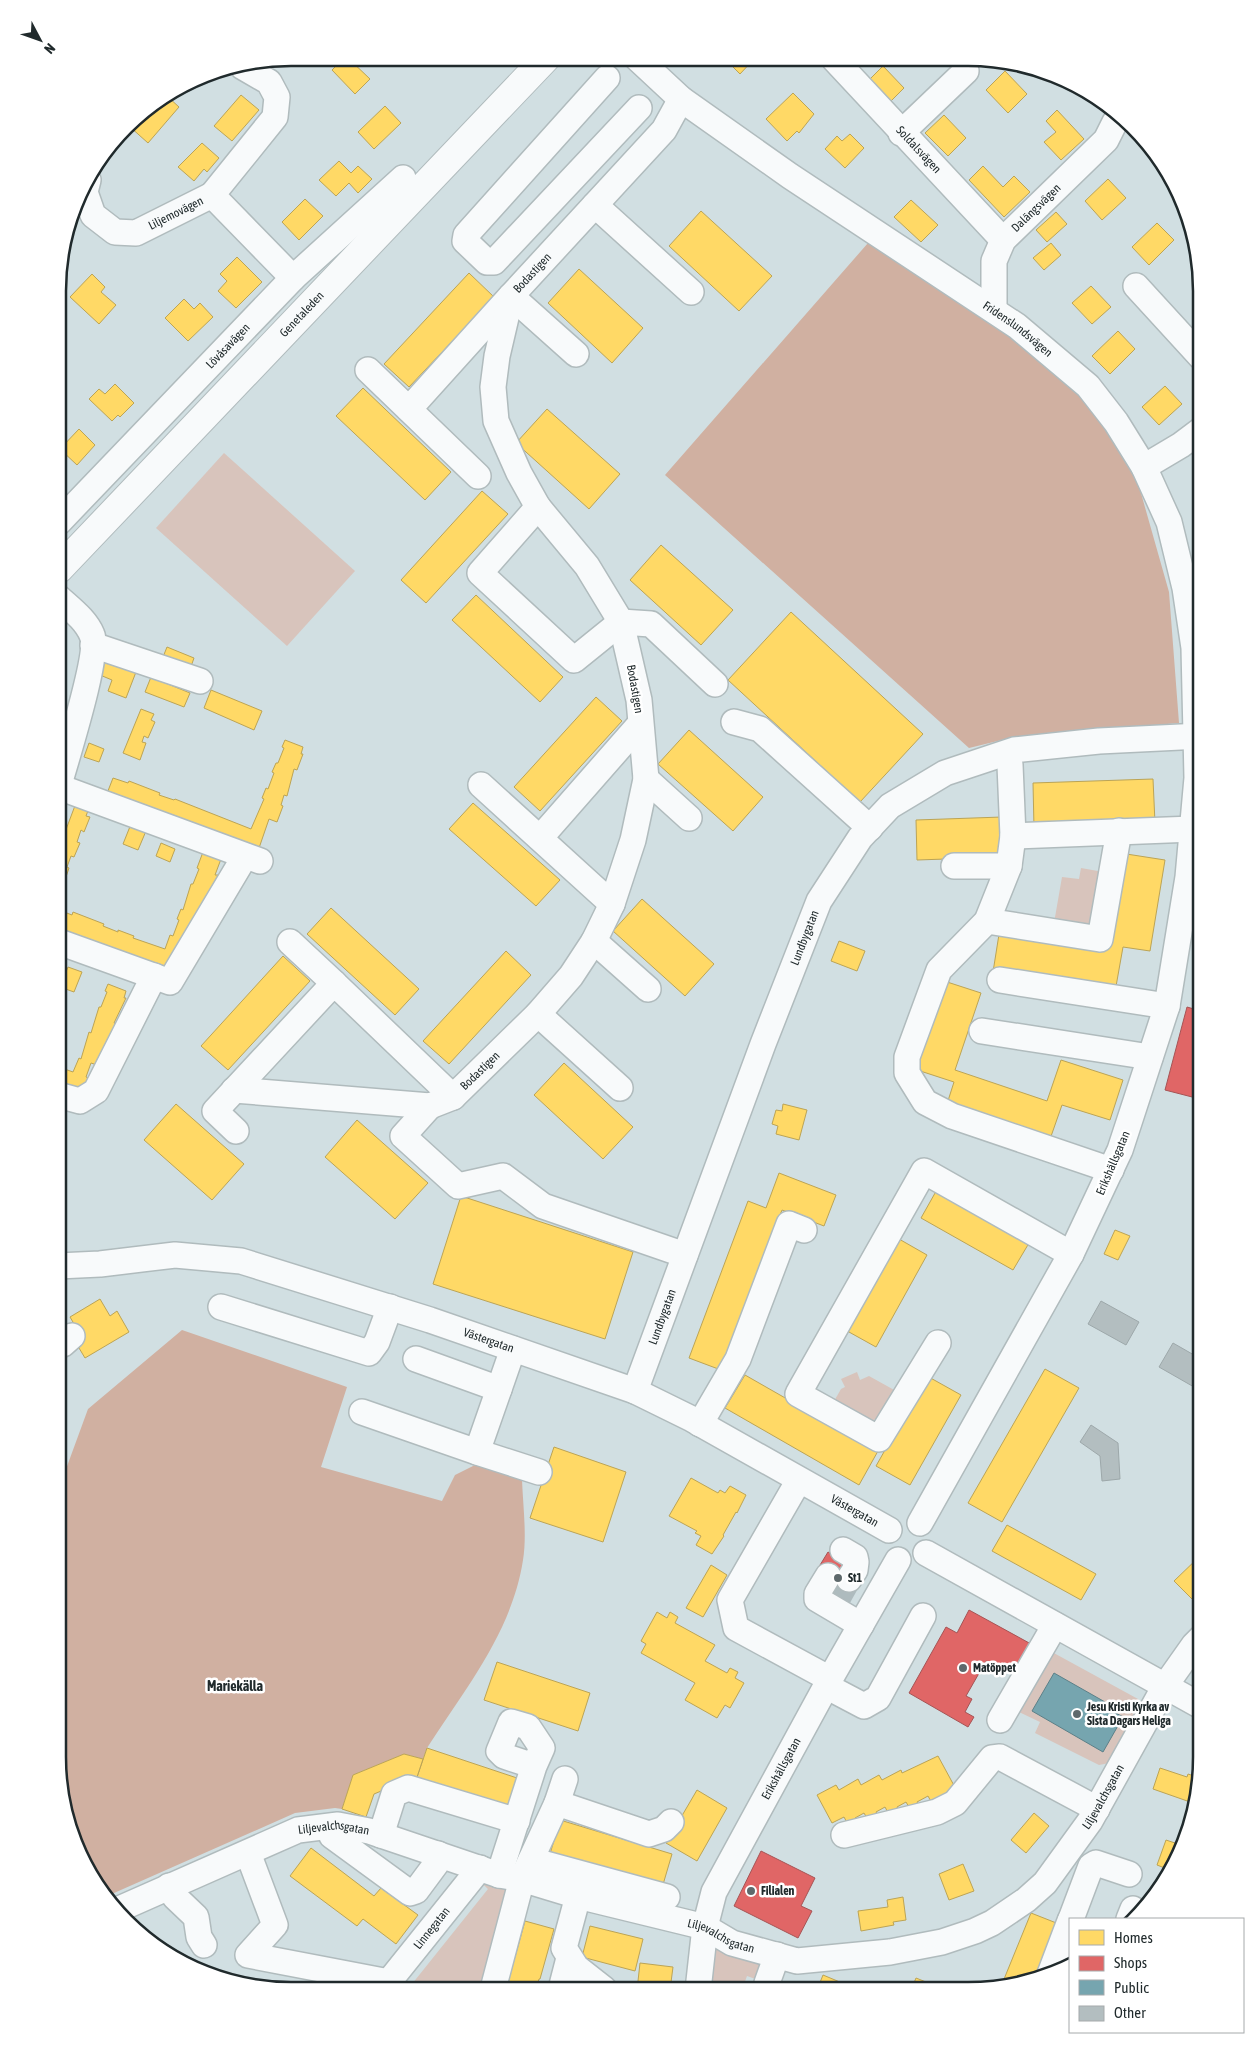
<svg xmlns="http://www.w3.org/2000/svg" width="1259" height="2048" font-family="'Asap Condensed',sans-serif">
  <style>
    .green { fill: #d8c4bc }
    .forest { fill: #d0b0a1 }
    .homes { fill: #ffd966; stroke: #bca455 }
    .shops { fill: #e06666; stroke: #a65455 }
    .public { fill: #76a5af; stroke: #5c8088 }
    .building { fill: #b3bec0; stroke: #9da8aa }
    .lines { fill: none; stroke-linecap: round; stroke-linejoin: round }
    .minor-tunnel { stroke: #aebbbe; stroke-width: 25; stroke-dasharray: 25 12; stroke-linecap: butt }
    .minor-casing { stroke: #b0bbbd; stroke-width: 28 }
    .major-casing { stroke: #b0bbbd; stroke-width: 30 }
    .minor { stroke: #f8fafb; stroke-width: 25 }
    .major { stroke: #f8fafb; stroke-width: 28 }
    .poi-dot { fill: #5e696c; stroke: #fff; stroke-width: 2 }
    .labels { text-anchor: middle; stroke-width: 5; stroke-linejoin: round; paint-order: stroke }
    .street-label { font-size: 12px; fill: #202a2c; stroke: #fff }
    .poi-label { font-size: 12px; font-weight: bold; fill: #202a2c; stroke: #fff; text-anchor: start }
    .neighbourhood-label { font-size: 14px; font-weight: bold; fill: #202a2c; stroke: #fff }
    .rim { fill: none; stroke: #202a2c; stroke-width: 2.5 }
  </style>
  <rect width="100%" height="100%" fill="#d1dfe2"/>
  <!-- green -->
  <g class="green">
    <polygon points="224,453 355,571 287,646 156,528"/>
    <polygon points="1081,868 1109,873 1095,930 1054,923 1062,877 1079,879"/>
    <polygon points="857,1372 860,1380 869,1376 896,1391 878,1418 869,1422 833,1403 841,1389 845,1387 841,1379"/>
    <polygon points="1052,1652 1138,1699 1144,1717 1120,1761 1099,1765 1035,1733 1040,1722 1019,1712"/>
    <polygon points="474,1876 522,1879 493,1989 408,1989 488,1889"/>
    <polygon points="705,1927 777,1955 767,1983 747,1976 742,1990 698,1990"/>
  </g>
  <!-- forest -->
  <g class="forest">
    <polygon points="868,243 1014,337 1080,392 1135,472 1169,592 1179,723 1014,737 969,748 665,475"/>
    <path d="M182,1330L347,1387L321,1467L442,1501L455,1475L475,1465L522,1480C523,1505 527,1536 523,1560C512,1632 465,1689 427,1748L423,1759L404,1754L353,1775L342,1809L335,1808L295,1813L105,1897L75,1846L58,1756V1509L62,1480L88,1409Z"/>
  </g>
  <!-- homes -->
  <g class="homes">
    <polygon points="344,58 348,58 370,79 355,94 332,70"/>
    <polygon points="725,59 754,59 740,74"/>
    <polygon points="883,66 904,88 888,104 867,82"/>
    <polygon points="1005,71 1027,94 1008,113 986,90"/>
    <polygon points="793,93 814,114 799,133 797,131 787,141 766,119"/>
    <polygon points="241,95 259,110 232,141 214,126"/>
    <polygon points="168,97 179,107 148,143 129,126 137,116"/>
    <polygon points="385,106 401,123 374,149 358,132"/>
    <polygon points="1057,110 1084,139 1061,160 1044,142 1056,132 1046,121"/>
    <polygon points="944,115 966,138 948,156 925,133"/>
    <polygon points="850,134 864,148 845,168 825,149 837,136 842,141"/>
    <polygon points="202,143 219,158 207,172 204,169 194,181 178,167"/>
    <polygon points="339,161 351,173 358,166 372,179 358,193 349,183 336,196 319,180"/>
    <polygon points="983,166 1003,187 1014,176 1030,192 1004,217 969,180"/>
    <polygon points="1108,179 1126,198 1102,220 1085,201"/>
    <polygon points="305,199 323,216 299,240 282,222"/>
    <polygon points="911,200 938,225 921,242 894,217"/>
    <polygon points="701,211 772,276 739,311 669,246"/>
    <polygon points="1056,212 1067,224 1047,242 1036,230"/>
    <polygon points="1157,223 1174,240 1149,265 1132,247"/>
    <polygon points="69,230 73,234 65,242"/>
    <polygon points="1051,243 1061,255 1044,270 1033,258"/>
    <polygon points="237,257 262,282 236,308 218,291 227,281 220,274"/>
    <polygon points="579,269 643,328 612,363 548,303"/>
    <polygon points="469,273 494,297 409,387 384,364"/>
    <polygon points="92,274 105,287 101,292 116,305 99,324 70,297"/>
    <polygon points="1091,286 1111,307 1092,324 1072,303"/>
    <polygon points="184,299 194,309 200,303 213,317 188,341 165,318"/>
    <polygon points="1118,331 1135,349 1110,374 1092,356"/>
    <polygon points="115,384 134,403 120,417 118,415 112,421 89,399 99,389 105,394"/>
    <polygon points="1165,386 1182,404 1159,425 1142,407"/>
    <polygon points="363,388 451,472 425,500 336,416"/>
    <polygon points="547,409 620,474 589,509 516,443"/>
    <polygon points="79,429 95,445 77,465 60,449"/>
    <polygon points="482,491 508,514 426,603 401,580"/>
    <polygon points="661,545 733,610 701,645 630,580"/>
    <polygon points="476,595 563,677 540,702 452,620"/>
    <polygon points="791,612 923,734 860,802 728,680"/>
    <polygon points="167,647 194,658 189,672 161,662"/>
    <polygon points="107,656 136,672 126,698 108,691 112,680 100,675"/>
    <polygon points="151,677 190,693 184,707 145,692"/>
    <polygon points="211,690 262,711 254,730 204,708"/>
    <polygon points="596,697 622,721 540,811 514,787"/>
    <polygon points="141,709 154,714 151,720 155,722 148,738 144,736 142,742 146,743 140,760 123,753"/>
    <polygon points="689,730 763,797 733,831 658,764"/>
    <polygon points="285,740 303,747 301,754 303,754 297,770 294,769 287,796 284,795 281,805 283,806 277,822 269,819 258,851 106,796 113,778 128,783 129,781 160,793 159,795 174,800 175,799 251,829 264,799 262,798 266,788 268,789 274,773 272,772 276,763 278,763 284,748 282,747"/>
    <polygon points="89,743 104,749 99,762 84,757"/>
    <polygon points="1153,779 1155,823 1034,828 1033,783"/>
    <polygon points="76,803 89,808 86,816 90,817 84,832 81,830 77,842 80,843 74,857 71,856 67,867 69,868 64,883 59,881 59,848"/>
    <polygon points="473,803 560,880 536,906 449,829"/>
    <polygon points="1002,817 1004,857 917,860 916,820"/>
    <polygon points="131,824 146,831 138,850 123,844"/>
    <polygon points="161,843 175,849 170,862 156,856"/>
    <polygon points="203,852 221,859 215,875 218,875 171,971 67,931 66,934 59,931 59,910 72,915 73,912 104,924 103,926 118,932 118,930 134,936 133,938 165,949 170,935 173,936 179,920 177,919 181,909 183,910 191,884 193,884 199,869 197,868"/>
    <polygon points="1120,853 1165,860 1150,951 1123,947 1115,992 993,972 1000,928 1105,946"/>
    <polygon points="642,899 714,964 685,996 613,931"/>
    <polygon points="331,908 419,989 395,1015 307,934"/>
    <polygon points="839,941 865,951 857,971 831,961"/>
    <polygon points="506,951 531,975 449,1064 423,1041"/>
    <polygon points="283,956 310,981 228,1070 201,1046"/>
    <polygon points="68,967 82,972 74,992 60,987"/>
    <polygon points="941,980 981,993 955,1070 1047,1101 1061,1060 1123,1080 1110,1120 1062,1105 1049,1142 946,1107 954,1082 911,1068"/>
    <polygon points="108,984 126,991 124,998 126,998 114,1023 116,1024 110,1040 108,1039 104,1049 100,1066 91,1063 86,1077 89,1078 82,1096 58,1086 58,1069 59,1067 73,1072 79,1058 81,1059 89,1032 91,1033 99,1007 101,1007 107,992 105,991"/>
    <polygon points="564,1063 633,1127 603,1159 534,1095"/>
    <polygon points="176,1104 244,1164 212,1200 144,1140"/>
    <polygon points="783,1104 807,1110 799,1140 776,1134 778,1126 772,1124 776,1110 782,1111"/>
    <polygon points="1201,1115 1201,1143 1194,1141"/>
    <polygon points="357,1120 428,1183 395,1219 325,1157"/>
    <polygon points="779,1173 836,1195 824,1226 782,1210 721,1370 689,1358 748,1201 766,1208"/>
    <polygon points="939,1186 1032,1238 1013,1270 921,1218"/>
    <polygon points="461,1196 633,1252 605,1339 433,1284"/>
    <polygon points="1115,1230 1130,1236 1118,1260 1104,1254"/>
    <polygon points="892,1235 927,1255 876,1347 840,1327"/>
    <polygon points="100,1299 110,1316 117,1311 129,1332 85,1358 73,1338 80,1334 70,1317"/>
    <polygon points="1045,1369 1079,1388 1002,1522 968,1503"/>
    <polygon points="745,1375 878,1451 859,1485 725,1408"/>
    <polygon points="927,1376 961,1395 910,1485 876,1466"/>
    <polygon points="554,1447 626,1472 603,1542 530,1518"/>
    <polygon points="691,1478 718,1493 720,1490 725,1493 730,1486 746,1495 737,1513 736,1512 723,1535 724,1536 712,1554 696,1545 701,1536 695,1533 697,1531 669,1516"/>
    <polygon points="1007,1525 1096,1574 1081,1600 992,1551"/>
    <polygon points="1200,1556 1201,1597 1195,1602 1174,1581"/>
    <polygon points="711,1565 727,1575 703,1617 686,1608"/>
    <polygon points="657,1612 667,1618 670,1612 678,1617 675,1623 715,1645 705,1661 727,1673 730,1668 738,1672 735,1678 744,1683 730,1708 725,1705 717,1718 685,1700 695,1683 641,1653 646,1644 641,1641"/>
    <polygon points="497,1662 590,1693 578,1731 484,1700"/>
    <polygon points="427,1748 520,1779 507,1816 414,1786"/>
    <polygon points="404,1754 423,1759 414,1786 403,1782 374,1794 366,1817 342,1809 353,1775"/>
    <polygon points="938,1756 957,1791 934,1807 928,1796 917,1802 921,1809 913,1814 906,1802 897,1807 901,1815 892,1820 885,1807 876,1812 880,1820 871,1825 864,1813 855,1818 859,1825 851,1830 844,1817 832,1823 817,1795 836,1785 839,1790 858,1779 861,1785 879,1775 882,1780 901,1770 902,1773"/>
    <polygon points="1160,1768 1187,1777 1188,1774 1200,1778 1193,1803 1153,1789"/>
    <polygon points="697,1790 727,1808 697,1861 666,1843"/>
    <polygon points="1034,1813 1049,1826 1026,1853 1011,1840"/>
    <polygon points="560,1820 672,1854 662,1888 550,1854"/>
    <polygon points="1166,1840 1184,1846 1170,1870 1157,1865"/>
    <polygon points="311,1848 374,1896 381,1888 418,1915 396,1944 363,1919 357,1926 290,1876"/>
    <polygon points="963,1864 974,1891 949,1900 939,1874"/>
    <polygon points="903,1897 906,1920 893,1922 894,1925 861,1931 858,1911 888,1907 887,1900"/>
    <polygon points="1031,1913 1064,1926 1044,1975 1002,1984"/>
    <polygon points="525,1921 554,1929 540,1979 539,1979 536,1989 504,1989 509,1971 511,1971"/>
    <polygon points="590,1926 643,1939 635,1971 582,1957"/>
    <polygon points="640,1963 673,1967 670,1990 637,1990"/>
    <polygon points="823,1975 859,1990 817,1990"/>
    <polygon points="916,1978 946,1990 911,1990"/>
  </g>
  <!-- shops -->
  <g class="shops">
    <polygon points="1187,1007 1201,1011 1201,1083 1196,1098 1165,1090"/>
    <polygon points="828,1552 846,1562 855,1583 845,1600 828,1590 817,1570"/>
    <polygon points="969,1610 1031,1644 1019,1667 1012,1664 1007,1673 986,1661 966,1696 972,1699 965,1712 974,1717 968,1727 909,1693 946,1627 957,1633"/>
    <polygon points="761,1851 815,1878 801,1906 812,1911 798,1938 734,1906"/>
  </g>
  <!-- public -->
  <polygon class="public" points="1054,1673 1105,1702 1103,1706 1123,1717 1103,1752 1032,1711"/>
  <!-- building -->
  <g class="building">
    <polygon points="1101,1301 1139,1322 1126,1345 1088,1324"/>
    <polygon points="1173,1343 1201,1359 1201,1391 1159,1367"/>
    <polygon points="1091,1425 1118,1443 1120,1479 1102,1481 1100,1456 1080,1442"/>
  </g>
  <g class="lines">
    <!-- minor-tunnel -->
    <polyline class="minor-tunnel" points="839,1597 849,1579"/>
    <!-- minor casing -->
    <g class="minor-casing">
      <g id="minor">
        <path id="s1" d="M637,58L681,99L790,176L1017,326L1088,386L1116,422L1144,467L1169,522L1185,588L1194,648L1197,778L1188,877L1167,1006L1120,1150L1071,1254L920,1523"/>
        <path id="s2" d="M834,59L1003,240"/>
        <polyline points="243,67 269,82 277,97 275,117 212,195 293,278"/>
        <polyline points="607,78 466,235 465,241 487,262 494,262 639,108"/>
        <polyline points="901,133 966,71"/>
        <path id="s3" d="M88,180L85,192L93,215L115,232L136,233L212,195"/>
        <polyline points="595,205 691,292"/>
        <polyline points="1136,286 1201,357"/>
        <path id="s4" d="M994,310V261L1003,240L1106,140L1115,122"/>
        <polyline points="368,370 478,476"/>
        <polyline points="409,409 511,296 576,354"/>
        <polyline points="1144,467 1181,445 1201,430"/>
        <polyline points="538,507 480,573 574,660 621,622 651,624 715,684"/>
        <path id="s5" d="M59,522L293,278L403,178"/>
        <polyline points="93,645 200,681"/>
        <polyline points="734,722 760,729 870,828"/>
        <polyline points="1010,765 1013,836 1009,866 987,921 939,970 907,1057 907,1073 925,1102 952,1116 1111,1170"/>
        <polyline points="646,779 689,818"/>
        <path d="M59,785C66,759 100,653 92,635C86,620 71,609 59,598"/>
        <polyline points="481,785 612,904"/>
        <polyline points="59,787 260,861"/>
        <polyline points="1013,836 1193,829"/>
        <polyline points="540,838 640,724"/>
        <polyline points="954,866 1009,866"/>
        <polyline points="987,921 1100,939 1119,831"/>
        <polyline points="594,941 648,989"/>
        <polyline points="59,942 170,982 245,856"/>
        <polyline points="290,942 334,983"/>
        <polyline points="1000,980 1167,1006"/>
        <polyline points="538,1014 620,1088"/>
        <polyline points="982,1031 1150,1057"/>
        <path id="s6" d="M234,1090L430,1106L453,1097L538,1014L571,976L594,941L612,904L633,840L646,779L639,700L621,622L587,566L538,507L519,473L496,421L493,387L497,356L511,296L664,130L681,99"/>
        <polyline points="58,1095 80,1101 96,1091 154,976"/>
        <polyline points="430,1106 403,1136 458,1186 503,1176 543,1206 685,1255"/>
        <polyline points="236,1131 215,1111 334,983 453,1097"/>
        <path id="s7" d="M58,1266L100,1264L175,1255L241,1261L430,1320L635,1391L692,1419L889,1530"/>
        <polyline points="221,1307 369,1353 377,1342 390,1307"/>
        <polyline points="938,1343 879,1439 798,1394 924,1171 1071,1254"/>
        <polyline points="58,1344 63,1344 72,1336"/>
        <polyline points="513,1349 477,1452 539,1472"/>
        <polyline points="416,1359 499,1389"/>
        <path id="s8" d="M635,1391L763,1044L819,901L860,838L890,806L945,773L1014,750L1099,741L1201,736"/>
        <polyline points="362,1412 477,1452"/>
        <polyline points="700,1424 738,1359 789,1224 804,1230"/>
        <polyline points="799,1480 730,1600 736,1628 830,1679"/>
        <polyline points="843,1550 855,1557 856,1562 855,1570 849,1579"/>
        <polyline points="926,1553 1201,1706"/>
        <polyline points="828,1576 817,1594 817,1599 861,1625"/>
        <polyline points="826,1686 864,1706 878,1698 923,1616"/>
        <polyline points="1000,1720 1055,1625"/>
        <polyline points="557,1803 649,1834 664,1829 671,1822"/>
        <polyline points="333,1826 332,1836 410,1893 416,1891 436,1864 438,1854"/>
        <polyline points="381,1835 394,1794 408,1788 517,1821"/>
        <polyline points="844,1835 937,1812 955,1803 992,1758 1000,1757 1097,1809"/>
        <polyline points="248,1853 275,1925 248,1955 389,1982"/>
        <polyline points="531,1860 667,1897"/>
        <polyline points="499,1875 534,1766 504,1756 499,1751 511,1722 528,1727 542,1748 534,1766"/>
        <polyline points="169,1886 175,1897 196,1917 199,1937 204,1945"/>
        <polyline points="578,1896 564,1948 576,1967 604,1989"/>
        <path id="s9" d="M117,1910L298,1830L338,1825L369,1831L499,1875L522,1879L578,1896L705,1927L732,1943L797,1961L890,1952L942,1942L975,1931L992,1923L1026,1900L1045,1883L1090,1821L1165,1686L1194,1645L1201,1638"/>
        <polyline points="1071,1919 1091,1866 1096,1863 1129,1874"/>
        <polyline points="1129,1919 1133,1909"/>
        <polyline points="1050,1974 1070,1921"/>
        <polyline points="767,1983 777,1955"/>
        <path id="s10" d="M383,1989L480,1868"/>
        <polyline points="493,1989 522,1879 557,1803 565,1779"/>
        <polyline points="561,1989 569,1958"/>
        <path id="s11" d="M698,1990L705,1927L714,1892L830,1679L898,1560"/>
      </g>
    </g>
    <!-- major casing -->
    <g class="major-casing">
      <g id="major">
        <path id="s12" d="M59,569L546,58"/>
      </g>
    </g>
    <!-- minor -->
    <use href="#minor" class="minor"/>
    <!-- major -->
    <use href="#major" class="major"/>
  </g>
  <!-- markers -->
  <g class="poi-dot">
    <circle cx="838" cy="1578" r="5"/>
    <circle cx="963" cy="1668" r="5"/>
    <circle cx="1077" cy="1714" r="5"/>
    <circle cx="751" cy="1891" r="5"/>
  </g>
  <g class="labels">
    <!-- street labels -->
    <g class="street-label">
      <text dy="4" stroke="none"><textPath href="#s2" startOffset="124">Soldalsvägen</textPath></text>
      <text dy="4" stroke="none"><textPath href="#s4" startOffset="118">Dalängsvägen</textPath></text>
      <text dy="4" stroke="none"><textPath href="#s3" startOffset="130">Liljemovägen</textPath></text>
      <text dy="4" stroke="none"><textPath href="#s6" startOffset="1159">Bodastigen</textPath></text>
      <text dy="4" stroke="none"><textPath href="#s12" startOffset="352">Genetaleden</textPath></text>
      <text dy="4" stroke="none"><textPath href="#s1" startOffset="468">Fridenslundsvägen</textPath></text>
      <text dy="4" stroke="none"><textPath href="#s5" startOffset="244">Lövåsavägen</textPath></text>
      <text transform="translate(635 689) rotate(80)" y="4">Bodastigen</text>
      <text dy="4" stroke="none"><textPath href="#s8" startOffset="484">Lundbygatan</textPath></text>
      <text dy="4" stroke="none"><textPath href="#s6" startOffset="259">Bodastigen</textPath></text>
      <text transform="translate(1113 1163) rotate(-67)" y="4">Erikshällsgatan</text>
      <text dy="4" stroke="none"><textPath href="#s8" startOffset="79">Lundbygatan</textPath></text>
      <text dy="4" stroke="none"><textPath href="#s7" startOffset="444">Västergatan</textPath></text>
      <text dy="4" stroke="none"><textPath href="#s7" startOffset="849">Västergatan</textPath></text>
      <text dy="4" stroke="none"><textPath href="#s11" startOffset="240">Erikshällsgatan</textPath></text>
      <text dy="4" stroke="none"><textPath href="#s9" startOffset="1089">Liljevalchsgatan</textPath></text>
      <text dy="4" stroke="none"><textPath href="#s9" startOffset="234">Liljevalchsgatan</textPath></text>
      <text dy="4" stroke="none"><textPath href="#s10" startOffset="78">Linnegatan</textPath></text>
      <text dy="4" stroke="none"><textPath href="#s9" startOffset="638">Liljevalchsgatan</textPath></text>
    </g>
    <!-- poi labels -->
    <g class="poi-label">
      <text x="848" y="1582">St1</text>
      <text x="973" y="1672">Matöppet</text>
      <text x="1087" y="1711">Jesu Kristi Kyrka av<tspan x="1087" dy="14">Sista Dagars Heliga</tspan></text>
      <text x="761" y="1895">Filialen</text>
    </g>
    <!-- neighbourhood labels -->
    <g class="neighbourhood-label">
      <text x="235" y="1691">Mariekälla</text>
    </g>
  </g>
  <!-- crop -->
  <path d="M0 0H1259V2048H0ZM291 66H968A225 225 0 0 1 1193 291V1757A225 225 0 0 1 968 1982H291A225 225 0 0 1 66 1757V291A225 225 0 0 1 291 66Z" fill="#fff" fill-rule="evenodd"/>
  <path class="rim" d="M291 66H968A225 225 0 0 1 1193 291V1757A225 225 0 0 1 968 1982H291A225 225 0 0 1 66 1757V291A225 225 0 0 1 291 66Z"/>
  <!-- legend -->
  <rect x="1069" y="1918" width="175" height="115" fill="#ffffff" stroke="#a6aaab"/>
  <rect x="1079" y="1930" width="25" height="15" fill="#ffd966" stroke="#a6aaab"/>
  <text x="1114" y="1943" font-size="15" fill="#202a2c">Homes</text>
  <rect x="1079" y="1956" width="25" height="15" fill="#e06666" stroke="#a6aaab"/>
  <text x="1114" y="1968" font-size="15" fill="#202a2c">Shops</text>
  <rect x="1079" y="1980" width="25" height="15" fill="#76a5af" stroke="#a6aaab"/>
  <text x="1114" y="1993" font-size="15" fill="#202a2c">Public</text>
  <rect x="1079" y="2006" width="25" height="15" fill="#b3bec0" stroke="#a6aaab"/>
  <text x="1114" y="2018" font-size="15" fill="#202a2c">Other</text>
  <!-- north arrow -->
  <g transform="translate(40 40) rotate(131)" stroke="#ffffff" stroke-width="4" paint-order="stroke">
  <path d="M0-4L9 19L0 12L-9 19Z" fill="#202a2c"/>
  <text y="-8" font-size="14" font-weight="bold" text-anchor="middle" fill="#202a2c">N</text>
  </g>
</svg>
